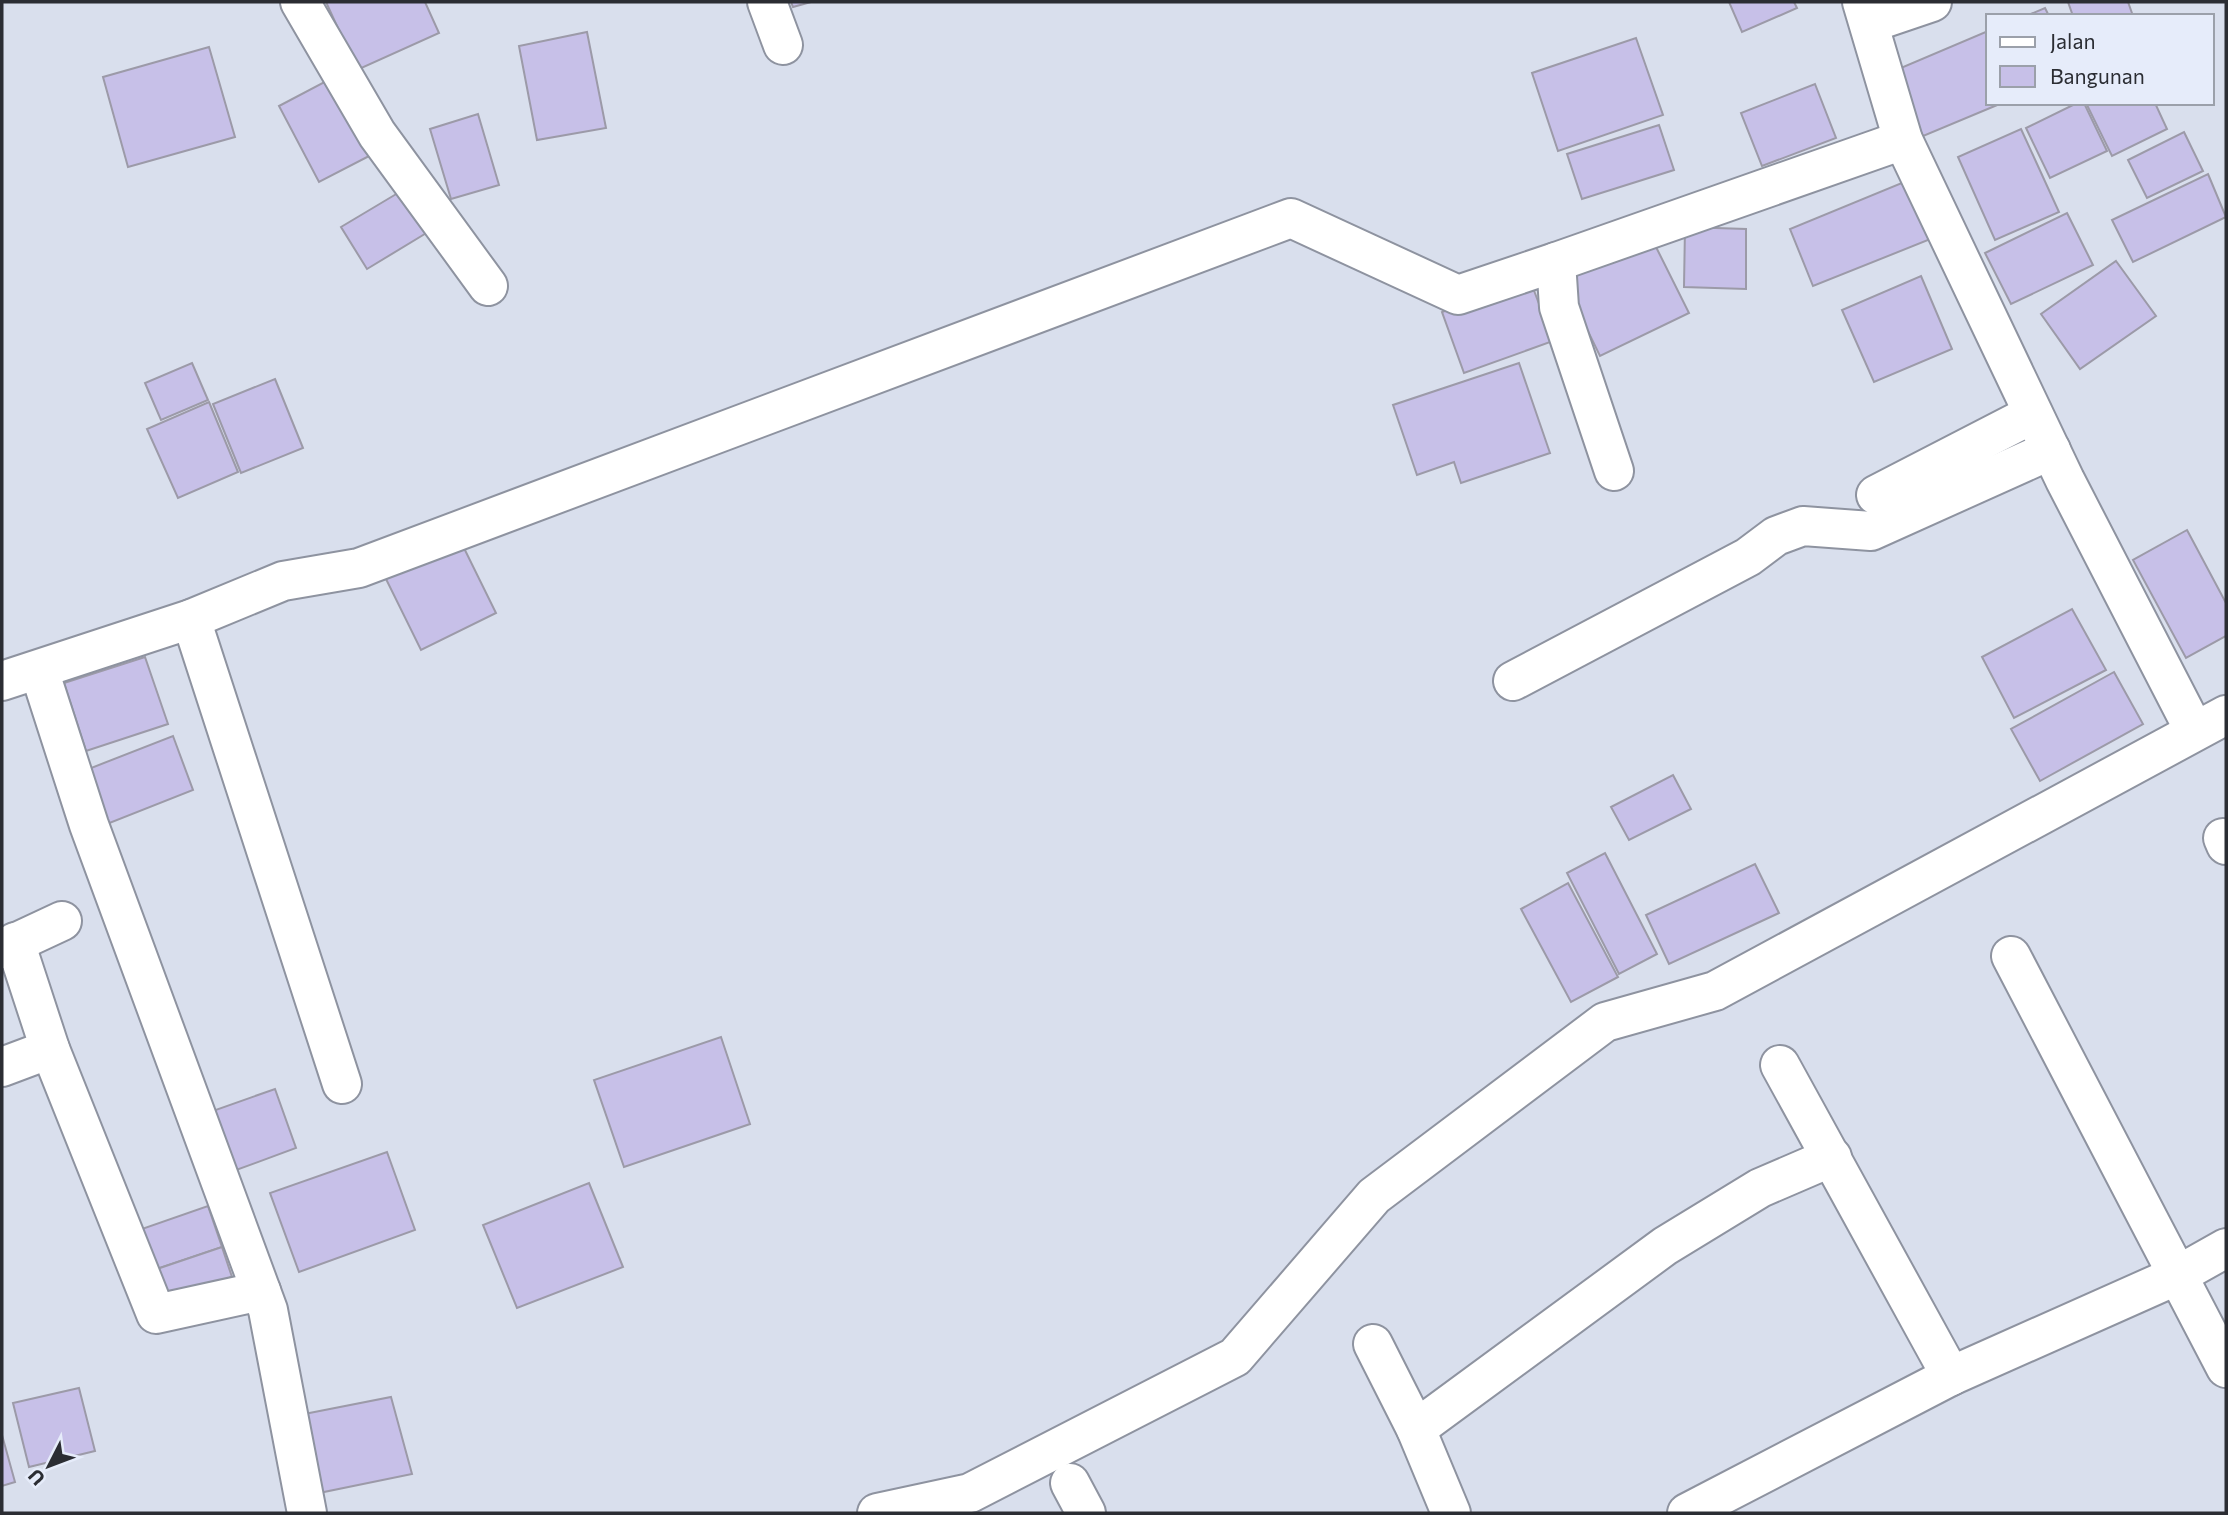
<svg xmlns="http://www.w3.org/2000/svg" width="2228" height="1515" font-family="Commissioner,sans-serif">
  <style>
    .building { fill: #c7c0e8; stroke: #9c9aa8; stroke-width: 2 }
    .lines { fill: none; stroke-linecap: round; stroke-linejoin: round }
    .minor-casing { stroke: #8e93a0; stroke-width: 42 }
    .minor { stroke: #fff; stroke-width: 38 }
  </style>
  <rect width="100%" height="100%" fill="#d9dfed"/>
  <!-- building -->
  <g class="building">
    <polygon points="326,2 425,2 439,33 357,70"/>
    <polygon points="791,2 811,2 793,7"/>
    <polygon points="1729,2 1794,2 1797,8 1742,32"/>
    <polygon points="2068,2 2128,2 2133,16 2073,16"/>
    <polygon points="2045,8 2049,16 2026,16"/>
    <polygon points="1988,31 1988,103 2002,103 1916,139 1889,73"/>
    <polygon points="587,32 606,128 537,140 519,46"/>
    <polygon points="1636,38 1663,115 1558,151 1532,73"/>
    <polygon points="209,47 235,137 128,167 103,77"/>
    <polygon points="332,78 373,154 319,182 279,106"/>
    <polygon points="1815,84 1836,138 1762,166 1741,113"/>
    <polygon points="2077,103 2084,103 2107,151 2050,178 2026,128"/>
    <polygon points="2086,103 2155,103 2167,129 2112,156"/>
    <polygon points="478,114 499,185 451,199 430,129"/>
    <polygon points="1659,125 1674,170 1582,199 1567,154"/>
    <polygon points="2021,129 2059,212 1995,240 1958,157"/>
    <polygon points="2184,132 2203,171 2147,198 2128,160"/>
    <polygon points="2208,174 2226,217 2133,262 2112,220"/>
    <polygon points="1909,180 1933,238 1813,286 1790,229"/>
    <polygon points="408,187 433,229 367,269 341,227"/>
    <polygon points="2067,213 2093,265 2011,304 1985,253"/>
    <polygon points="1685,227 1746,229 1746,289 1684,287"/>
    <polygon points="1651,237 1689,313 1600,356 1563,280"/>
    <polygon points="2116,261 2156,316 2080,369 2041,314"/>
    <polygon points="1921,276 1952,349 1874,382 1842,310"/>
    <polygon points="1530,280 1553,341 1464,373 1442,312"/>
    <polygon points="192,363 208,400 161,420 145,383"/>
    <polygon points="1519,363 1550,453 1461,483 1454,462 1417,475 1393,405"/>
    <polygon points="275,379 303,448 241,473 213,404"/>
    <polygon points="209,402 238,472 178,498 147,429"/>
    <polygon points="2187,530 2226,603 2226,636 2186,658 2133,560"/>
    <polygon points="460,540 496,613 421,650 385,577"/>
    <polygon points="2072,609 2106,670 2014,718 1982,657"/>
    <polygon points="145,657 168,724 86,751 64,683"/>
    <polygon points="2114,672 2143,724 2040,781 2011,729"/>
    <polygon points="173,736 193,790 107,824 86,770"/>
    <polygon points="1673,775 1691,809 1629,840 1611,807"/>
    <polygon points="1605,853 1657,954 1619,974 1567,873"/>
    <polygon points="1755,864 1779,913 1669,964 1646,915"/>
    <polygon points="1568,883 1618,977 1571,1002 1521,909"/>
    <polygon points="721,1037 750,1124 624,1167 594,1080"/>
    <polygon points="275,1089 296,1148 228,1173 207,1113"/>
    <polygon points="387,1152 415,1230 299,1272 270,1193"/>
    <polygon points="589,1183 623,1267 517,1308 483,1225"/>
    <polygon points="208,1206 222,1247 151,1271 136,1231"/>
    <polygon points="222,1247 232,1277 161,1300 151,1271"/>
    <polygon points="79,1388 95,1451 29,1467 13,1403"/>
    <polygon points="391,1397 412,1474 314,1494 289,1417"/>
    <polygon points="2,1435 15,1482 2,1486"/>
  </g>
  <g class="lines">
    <!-- minor casing -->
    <g class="minor-casing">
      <g id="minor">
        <polyline points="300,2 377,134 488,286"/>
        <polyline points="767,2 783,45"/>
        <polyline points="1862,2 1903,140 2065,480 2194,730"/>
        <polyline points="1870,23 1932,2"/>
        <polyline points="1614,471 1559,307 1556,262 1903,140"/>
        <polyline points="1876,495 2033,414"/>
        <polyline points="191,619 342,1084"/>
        <polyline points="39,670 89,825 268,1310 307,1513"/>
        <polyline points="2,681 191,619 283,581 359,568 1291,218 1458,295 1556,262"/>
        <polyline points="1513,681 1748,557 1776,536 1803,526 1871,531 2051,450"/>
        <polyline points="2223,838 2226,845"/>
        <polyline points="15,942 50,1049 156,1314 261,1291"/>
        <polyline points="2,949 62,921"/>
        <polyline points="2011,956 2226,1368"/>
        <polyline points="1780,1065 1951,1376"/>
        <polyline points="2,1067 50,1049"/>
        <polyline points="1373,1344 1416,1429 1451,1513"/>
        <polyline points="1416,1429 1665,1246 1760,1188 1832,1157"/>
        <polyline points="1070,1483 1086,1513"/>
        <polyline points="877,1513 970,1493 1235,1357 1374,1196 1605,1022 1715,991 2226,715"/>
        <polyline points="1687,1513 1951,1376 2178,1275 2226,1248"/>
      </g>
    </g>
    <!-- minor -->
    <use href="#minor" class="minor"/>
  </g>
  <!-- border -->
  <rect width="2228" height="1515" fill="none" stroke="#2b2d33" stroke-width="7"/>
  <!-- legend -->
  <rect x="1986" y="14" width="228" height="91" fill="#e6ecfa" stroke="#9ba0aa" stroke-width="2"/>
  <rect x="2000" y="37" width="35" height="10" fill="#ffffff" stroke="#9ba0aa" stroke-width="2"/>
  <text x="2050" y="49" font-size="21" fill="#2b2d33">Jalan</text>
  <rect x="2000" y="66" width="35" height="21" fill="#c7c0e8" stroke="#9ba0aa" stroke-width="2"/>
  <text x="2050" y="84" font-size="21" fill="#2b2d33">Bangunan</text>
  <!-- north arrow -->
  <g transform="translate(49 1466) rotate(228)" stroke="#e6ecfa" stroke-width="5" paint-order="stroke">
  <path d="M0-5L12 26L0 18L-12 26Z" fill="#2b2d33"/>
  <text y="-10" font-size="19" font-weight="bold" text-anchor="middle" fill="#2b2d33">U</text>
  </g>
</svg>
